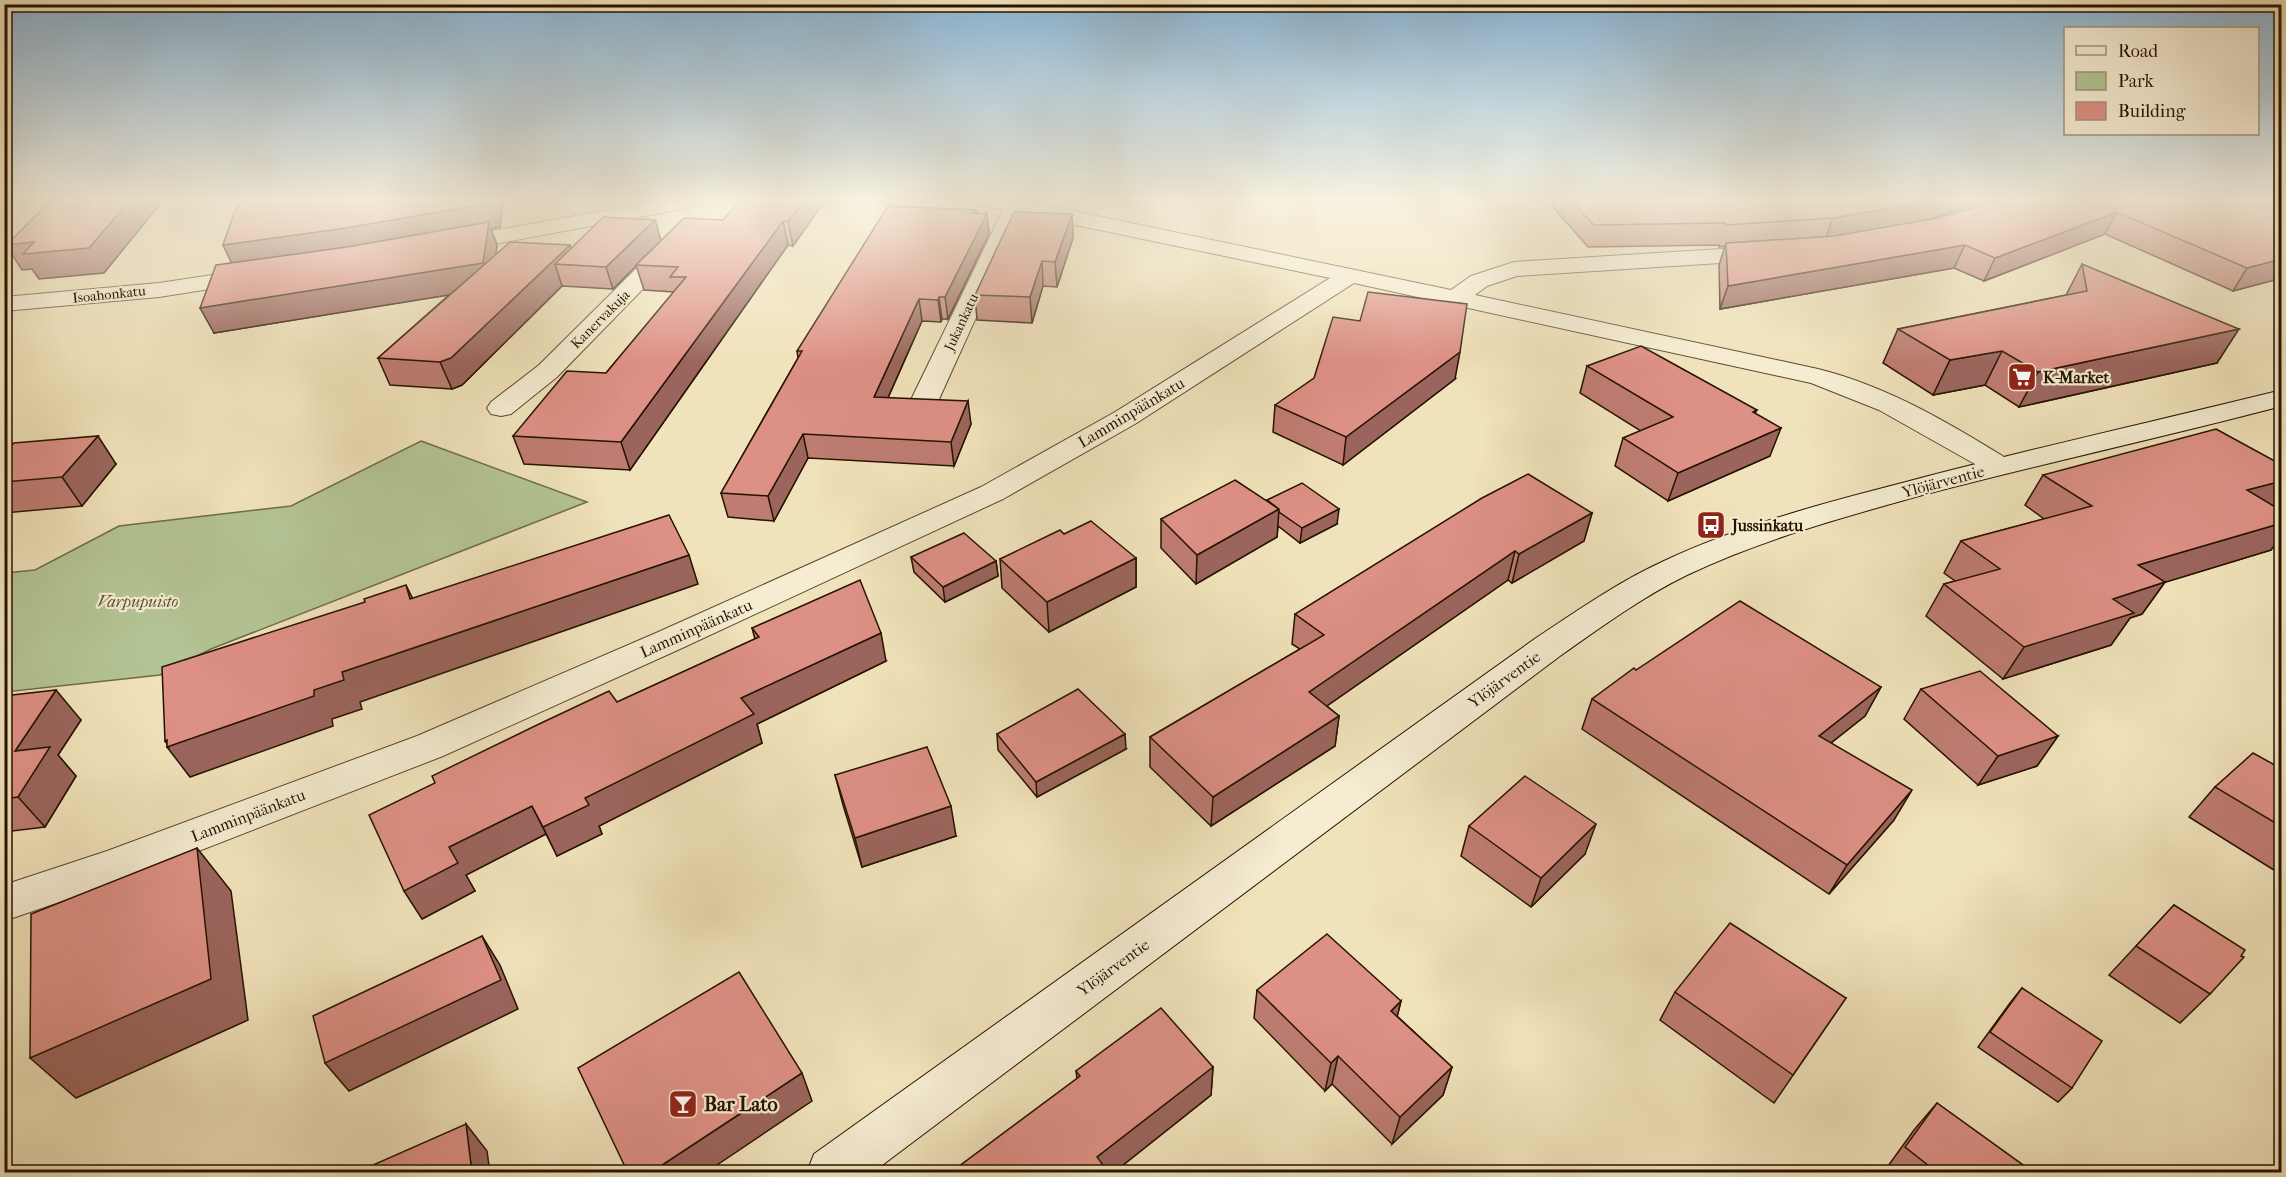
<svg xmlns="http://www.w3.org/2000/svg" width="2286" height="1177" font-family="'IM FELL French Canon',serif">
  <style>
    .green { fill: #b4c494; stroke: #6d6c4a; stroke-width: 1.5 }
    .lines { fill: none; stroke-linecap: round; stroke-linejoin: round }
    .minor-casing { stroke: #58472e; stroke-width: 2 }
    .secondary-casing { stroke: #261300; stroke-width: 2 }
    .minor { fill: #f5ecd2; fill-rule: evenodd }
    .secondary { fill: #f5ecd2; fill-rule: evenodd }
    .wall { fill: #be7c72; stroke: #261300; stroke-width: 1.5 }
    .shaded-wall { fill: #9b655d; stroke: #261300; stroke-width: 1.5 }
    .building { fill: #dd9085; stroke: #261300; stroke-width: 1.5 }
    .labels { text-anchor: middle; stroke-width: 4.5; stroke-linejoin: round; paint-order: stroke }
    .far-street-label { font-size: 14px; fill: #261300; stroke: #f5ecd2 }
    .poi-label { font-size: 16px; font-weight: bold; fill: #261300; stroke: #f5ecd2; text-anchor: start }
    .street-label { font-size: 16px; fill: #261300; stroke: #f5ecd2 }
    .park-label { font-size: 16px; font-style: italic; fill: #585134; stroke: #f5ecd2 }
    .near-poi-label { font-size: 20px; font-weight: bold; fill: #261300; stroke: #f5ecd2; text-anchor: start }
  </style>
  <rect width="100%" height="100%" fill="#f0e2ba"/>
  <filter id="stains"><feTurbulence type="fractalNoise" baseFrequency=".00333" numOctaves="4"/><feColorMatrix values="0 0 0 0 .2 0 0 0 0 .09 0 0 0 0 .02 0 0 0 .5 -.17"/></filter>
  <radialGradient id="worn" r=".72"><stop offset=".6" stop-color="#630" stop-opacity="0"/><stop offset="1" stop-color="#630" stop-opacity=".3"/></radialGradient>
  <!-- green -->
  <polygon class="green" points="421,441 587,502 211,649 160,675 5,692 5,573 35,570 119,526 291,506"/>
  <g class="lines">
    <!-- minor casing -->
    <g class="minor-casing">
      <g id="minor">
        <polygon points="676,198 720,198 716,202 709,204 452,252 444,250 441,245 444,240 452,238"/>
        <path d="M966,198L1016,199L1451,290L1471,276L1514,262L1768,246L1776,248L1779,253L1776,258L1768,260L1517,276L1487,286L1475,295L1818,369C1887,386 1949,423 2009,460L2014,466L2009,472L1999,475L1989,472L1879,410L1811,383L1354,283L1135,424L1003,499L680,649L443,756L132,877L4,921V885L107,851L417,736L656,633L981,487L1115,412L1330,278L1023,214L935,408L931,414L921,416L911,414L907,408L1003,210L969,202Z"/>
        <polygon points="672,239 680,241 683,246 680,251 557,377 511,414 501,416 491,414 487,408 491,402 539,365 664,241"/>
        <polygon points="252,269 260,271 264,276 260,281 159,297 4,311 4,297 159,283"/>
      </g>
    </g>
    <!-- secondary casing -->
    <g class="secondary-casing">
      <path id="secondary" d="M2282,390V406C2161,438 2039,464 1919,496C1840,518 1761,540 1687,575C1642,597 1601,627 1560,656L873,1172H807L814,1154L1536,638C1577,611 1618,582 1664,561C1741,525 1824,503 1906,482C2030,449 2156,421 2282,390Z"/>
    </g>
    <!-- minor -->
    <use href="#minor" class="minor"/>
    <!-- secondary -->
    <use href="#secondary" class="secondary"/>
  </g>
  <!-- wall -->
  <g class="wall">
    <polygon points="243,198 503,198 500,227 491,229 497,245 496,254 570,245 571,249 655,220 661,241 613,289 562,286 462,385 452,389 390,385 378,358 450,294 214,333 232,263 223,245"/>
    <polygon points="1553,198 1992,198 1931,219 2282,198 2282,278 2233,291 2105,234 1984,281 1954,268 1720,309 1719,265 1725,246 1719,247 1719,245 1588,247 1552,206"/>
    <polygon points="826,199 793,246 788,245 630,470 524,464 513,436 606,373 674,292 644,290 636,265 723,220"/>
    <polygon points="976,210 976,213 987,214 989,234 948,319 942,319 941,322 922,321 888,398 971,424 954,466 808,458 774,521 728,517 721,493 798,358 797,351"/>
    <polygon points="1072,214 1073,238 1057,287 1043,286 1032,323 977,320 975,295"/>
    <polygon points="2082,264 2217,363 2019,407 1985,385 1933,395 1883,363 1898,329 2066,295"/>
    <polygon points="1587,366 1757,410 1755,413 1770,456 1668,501 1615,466 1623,438 1641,431 1580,393"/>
    <polygon points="1455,379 1343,465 1273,432 1275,405"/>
    <polygon points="4,453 116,464 82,506 4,513"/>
    <polygon points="2043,475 2277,506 2275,507 2271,550 2165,582 2142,614 2130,618 2111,645 2003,679 1926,616 1944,584 1955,581 1944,573 1961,541 2044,519 2025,505"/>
    <polygon points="1267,500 1337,524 1300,543 1278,526 1277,537 1196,584 1161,548 1161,519"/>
    <polygon points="1592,513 1584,541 1512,583 1508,580 1327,706 1339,716 1335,746 1211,826 1150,767 1150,737 1300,649 1292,644 1295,614"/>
    <polygon points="1064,534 1136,558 1136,587 1049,632 1002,588 1000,559"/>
    <polygon points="911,557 996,561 998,576 945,602 914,572"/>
    <polygon points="752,628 886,661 757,724 762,743 599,826 602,834 557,856 546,834 466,875 475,891 422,919 617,702 755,639"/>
    <polygon points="1636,670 1881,687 1865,716 1831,743 1894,820 1829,894 1582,729 1592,699"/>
    <polygon points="1921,689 2058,736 2037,766 1978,785 1904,719"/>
    <polygon points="4,696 81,720 58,755 76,776 45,827 4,832"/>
    <polygon points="997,734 1126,749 1037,797 998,750"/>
    <polygon points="2282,769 2282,867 2277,872 2189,817 2215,787"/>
    <polygon points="835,775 956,836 862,867 843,805"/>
    <polygon points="1469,826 1585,854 1531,907 1461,856"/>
    <polygon points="2174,905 2241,956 2210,994 2180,1023 2109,975"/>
    <polygon points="2022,988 2072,1088 2058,1102 1978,1047 2010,1003"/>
    <polygon points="1257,990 1401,1001 1397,1016 1452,1067 1443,1095 1392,1144 1332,1084 1325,1091 1254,1018"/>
    <polygon points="1675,992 1846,998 1774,1103 1660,1020"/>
    <polygon points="1213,1067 1211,1095 1113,1173 950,1173 1077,1079 1076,1071"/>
    <polygon points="1937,1103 2034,1173 1883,1173 1914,1130"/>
  </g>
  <!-- shaded-wall -->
  <g class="shaded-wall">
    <polygon points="132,198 165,198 104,273 39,279 32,269 22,270 6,245"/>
    <polygon points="492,198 503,198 500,227 491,229 497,245 492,288 214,333 200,308 235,270 223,245"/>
    <polygon points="806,198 826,198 826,199 793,246 788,221"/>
    <polygon points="1940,198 1992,198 1916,224 1825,240 1833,218"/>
    <polygon points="976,210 978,231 987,214 989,234 948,319 945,297 973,213"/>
    <polygon points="2117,212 2105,234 1984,281 1995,258"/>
    <polygon points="1072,214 1073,238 1057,287 1055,262"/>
    <polygon points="655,220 661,241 613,289 606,267"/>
    <polygon points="783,221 788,245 630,470 621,442"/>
    <polygon points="570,245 576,265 555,264 562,286 462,385 452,389 440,362"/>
    <polygon points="1965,245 1954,268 1720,309 1728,286"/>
    <polygon points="2282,259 2282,278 2233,291 2247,268"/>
    <polygon points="1042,261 1043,286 1032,323 1030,297"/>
    <polygon points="939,297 942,319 941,322 938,300"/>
    <polygon points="919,299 922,321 878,420 874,397"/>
    <polygon points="2239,329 2217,363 2019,407 2038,372"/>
    <polygon points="2002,351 1985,385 1933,395 1950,360"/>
    <polygon points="1460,352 1455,379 1343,465 1346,437"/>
    <polygon points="968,401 971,424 954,466 951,442"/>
    <polygon points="1781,428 1770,456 1668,501 1678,473"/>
    <polygon points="803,434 808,458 774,521 768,496"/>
    <polygon points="98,436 116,464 82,506 62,477"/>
    <polygon points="2282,481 2282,500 2277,506 2224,521 2247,490"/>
    <polygon points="1279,509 1277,537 1196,584 1197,555"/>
    <polygon points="1339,509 1337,524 1300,543 1302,528"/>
    <polygon points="1592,513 1584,541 1512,583 1519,554"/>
    <polygon points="2282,523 2282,536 2271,550 2117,597 2138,565"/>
    <polygon points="1515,551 1508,580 1305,721 1309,692"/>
    <polygon points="689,555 698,584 360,702 362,709 332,719 333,726 190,777 167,747 169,747 165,741 314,690 342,672"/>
    <polygon points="1136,558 1136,587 1049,632 1047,602"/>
    <polygon points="996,561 998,576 945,602 943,587"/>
    <polygon points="2165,582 2142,614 2130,618 2111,645 2003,679 2024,647 2113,599"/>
    <polygon points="406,585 421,615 410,599"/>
    <polygon points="881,633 886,661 757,724 762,743 599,826 602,834 557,856 543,827 585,798 741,698"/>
    <polygon points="1881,687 1865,716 1803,765 1819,736"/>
    <polygon points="56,690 81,720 58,755 76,776 45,827 18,797 15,751"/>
    <polygon points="1339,716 1335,746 1211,826 1213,797"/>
    <polygon points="1125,734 1126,749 1037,797 1036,782"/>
    <polygon points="2058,736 2037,766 1978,785 1998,756"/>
    <polygon points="1912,790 1894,820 1829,894 1847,865"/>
    <polygon points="532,806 546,834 466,875 475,891 422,919 404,891 449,847"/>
    <polygon points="951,806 956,836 862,867 855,838"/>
    <polygon points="1596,824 1585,854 1531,907 1541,878"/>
    <polygon points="197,848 231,891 248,1020 76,1098 30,1058"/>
    <polygon points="482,936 500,965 518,1009 349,1091 325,1063"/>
    <polygon points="1401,1001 1394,1030 1391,1011"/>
    <polygon points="1338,1056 1332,1084 1325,1091 1331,1063"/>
    <polygon points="1213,1067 1211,1095 1113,1173 1098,1173 1097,1157"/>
    <polygon points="1452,1067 1443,1095 1392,1144 1400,1117"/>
    <polygon points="802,1073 812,1101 705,1173 650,1173"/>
    <polygon points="466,1124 487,1151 490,1173 472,1173"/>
  </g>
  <!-- building -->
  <g class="building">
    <polygon points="54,198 132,198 89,248 23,254 34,242 6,245"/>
    <polygon points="243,198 492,198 491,203 346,228 223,245 234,213"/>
    <polygon points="742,198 806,198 788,221 783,221 621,442 513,436 567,371 606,373 686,277 670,277 678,267 636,265 684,218 723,220"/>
    <polygon points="1568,198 1940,198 1926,202 1833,218 1726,225 1726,223 1594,225"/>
    <polygon points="2001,198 2282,198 2282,259 2247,268 2117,212 1995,258 1965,245 1728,286 1726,243 1834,236 1938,218 1992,202"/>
    <polygon points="888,206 976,210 973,213 987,214 945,297 939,297 938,300 919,299 874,397 968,401 951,442 803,434 768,496 721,493 802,351 797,351"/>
    <polygon points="1014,212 1072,214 1055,262 1042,261 1030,297 975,295"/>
    <polygon points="603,217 655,220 606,267 555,264"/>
    <polygon points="489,222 483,263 200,308 216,265 347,247"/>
    <polygon points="510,242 570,245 451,358 440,362 378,358"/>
    <polygon points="2082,264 2239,329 2038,372 2002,351 1950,360 1898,329 2087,291"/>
    <polygon points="1368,292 1467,304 1460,352 1346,437 1275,405 1314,378 1333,317 1360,321"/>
    <polygon points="1641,346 1757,410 1753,412 1781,428 1678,473 1623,438 1673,417 1587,366"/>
    <polygon points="2216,429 2282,465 2282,481 2247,490 2282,511 2282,523 2138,565 2165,582 2113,599 2134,613 2024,647 1944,584 2000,569 1961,541 2092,506 2043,475"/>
    <polygon points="98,436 62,477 4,482 4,453 14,443"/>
    <polygon points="1528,474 1592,513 1519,554 1515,551 1309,692 1339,716 1213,797 1150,737 1324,635 1295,614 1482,498"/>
    <polygon points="1235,480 1279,509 1197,555 1161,519"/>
    <polygon points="1302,483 1339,509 1302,528 1279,512 1279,509 1267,500"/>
    <polygon points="669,515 689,555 342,672 344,680 314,690 314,696 167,747 167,740 165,741 162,667 365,602 364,599 406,585 410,599"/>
    <polygon points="1091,521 1136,558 1047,602 1000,559 1060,530 1064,534"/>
    <polygon points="964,533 996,561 943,587 911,557"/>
    <polygon points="860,580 881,633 741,698 754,714 585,798 589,805 543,827 532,806 449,847 458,863 404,891 369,815 435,783 432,776 537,725 609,691 617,702 759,637 752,628"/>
    <polygon points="1740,601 1881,687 1819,736 1912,790 1847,865 1592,699 1634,668 1636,670"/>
    <polygon points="1980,671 2058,736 1998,756 1921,689"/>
    <polygon points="1078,689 1125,734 1036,782 997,734"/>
    <polygon points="56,690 15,751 50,747 18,797 4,799 4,696"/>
    <polygon points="927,747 951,806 855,838 835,775"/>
    <polygon points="2253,753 2282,769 2282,827 2215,787"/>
    <polygon points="1525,776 1596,824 1541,878 1469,826"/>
    <polygon points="197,848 211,979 30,1058 31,914"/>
    <polygon points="2174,905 2245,950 2241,956 2244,957 2210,994 2136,946"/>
    <polygon points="1730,923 1846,998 1793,1075 1675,992"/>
    <polygon points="1327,934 1401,1001 1391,1011 1452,1067 1400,1117 1338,1056 1331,1063 1257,990"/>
    <polygon points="482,936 501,980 325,1063 313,1016"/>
    <polygon points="739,972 802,1073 650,1173 628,1173 578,1068"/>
    <polygon points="2022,988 2102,1041 2072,1088 1990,1032"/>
    <polygon points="1161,1008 1213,1067 1097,1157 1109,1173 950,1173 1080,1076 1076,1071"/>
    <polygon points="1937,1103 2034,1173 1938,1173 1905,1147"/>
    <polygon points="466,1124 472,1173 355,1173"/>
  </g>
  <!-- sky -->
  <linearGradient id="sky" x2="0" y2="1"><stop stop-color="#8bb6d6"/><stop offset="0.55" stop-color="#f8f2e0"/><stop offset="1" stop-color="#f8f2e0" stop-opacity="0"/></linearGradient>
  <rect width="2286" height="363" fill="url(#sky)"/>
  <!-- icons -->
  <defs>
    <g id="supermarket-square" transform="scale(1.5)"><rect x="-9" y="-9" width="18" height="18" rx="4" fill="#8f2418" stroke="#f5ecd2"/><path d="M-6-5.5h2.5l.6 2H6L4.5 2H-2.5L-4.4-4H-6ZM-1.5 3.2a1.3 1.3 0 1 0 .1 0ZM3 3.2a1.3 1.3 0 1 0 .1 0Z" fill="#fff"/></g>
    <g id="bus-square" transform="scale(1.5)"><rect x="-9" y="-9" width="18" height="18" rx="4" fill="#8f2418" stroke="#f5ecd2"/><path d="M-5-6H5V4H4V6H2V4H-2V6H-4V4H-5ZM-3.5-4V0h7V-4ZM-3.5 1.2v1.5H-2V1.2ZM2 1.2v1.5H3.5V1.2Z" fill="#fff"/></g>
    <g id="bar-square" transform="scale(1.5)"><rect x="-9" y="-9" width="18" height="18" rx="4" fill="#8f2418" stroke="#f5ecd2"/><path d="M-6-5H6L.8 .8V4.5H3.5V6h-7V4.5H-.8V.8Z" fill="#fff"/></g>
  </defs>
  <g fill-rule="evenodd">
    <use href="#supermarket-square" x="2022" y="377"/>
    <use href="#bus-square" x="1711" y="525"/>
    <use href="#bar-square" x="683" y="1104"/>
  </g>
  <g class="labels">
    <!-- far-street labels -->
    <g class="far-street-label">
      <text transform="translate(109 294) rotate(-6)" y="5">Isoahonkatu</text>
      <text transform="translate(600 319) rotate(-45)" y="5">Kanervakuja</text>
      <text transform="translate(961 322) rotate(-65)" y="5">Jukankatu</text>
    </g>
    <!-- poi labels -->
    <g class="poi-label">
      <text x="2043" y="383">K-Market</text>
      <text x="1732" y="531">Jussinkatu</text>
    </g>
    <!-- street labels -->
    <g class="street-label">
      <text transform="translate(1131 412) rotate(-31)" y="6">Lamminpäänkatu</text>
      <text transform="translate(1943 481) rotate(-15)" y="6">Ylöjärventie</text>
      <text transform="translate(696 628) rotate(-24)" y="6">Lamminpäänkatu</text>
      <text transform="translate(1504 679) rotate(-36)" y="6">Ylöjärventie</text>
      <text transform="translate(248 815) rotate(-21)" y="6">Lamminpäänkatu</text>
      <text transform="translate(1113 967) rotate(-36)" y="6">Ylöjärventie</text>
    </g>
    <!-- park labels -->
    <g class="park-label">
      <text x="138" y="607">Varpupuisto</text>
    </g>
    <!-- near-poi labels -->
    <g class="near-poi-label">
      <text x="704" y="1111">Bar Lato</text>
    </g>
  </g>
  <!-- margin -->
  <rect width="2286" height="1177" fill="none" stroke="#f0e2ba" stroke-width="24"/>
  <rect x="6" y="6" width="2274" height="1165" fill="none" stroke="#261300" stroke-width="3"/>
  <rect x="12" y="12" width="2262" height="1153" fill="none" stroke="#261300" stroke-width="1.5"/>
  <!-- legend -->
  <rect x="2064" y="27" width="195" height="108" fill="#f5ecd2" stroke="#a2957e" stroke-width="1.5"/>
  <rect x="2076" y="46" width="30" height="9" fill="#f5ecd2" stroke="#a2957e" stroke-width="1.5"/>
  <text x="2118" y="57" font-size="18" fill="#261300">Road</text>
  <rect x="2076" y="72" width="30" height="18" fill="#b4c494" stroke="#a2957e" stroke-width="1.5"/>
  <text x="2118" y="87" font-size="18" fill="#261300">Park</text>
  <rect x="2076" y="102" width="30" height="18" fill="#dd9085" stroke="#a2957e" stroke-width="1.5"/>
  <text x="2118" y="117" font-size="18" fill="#261300">Building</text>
  <rect width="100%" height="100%" filter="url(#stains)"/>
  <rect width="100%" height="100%" fill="url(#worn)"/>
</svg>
